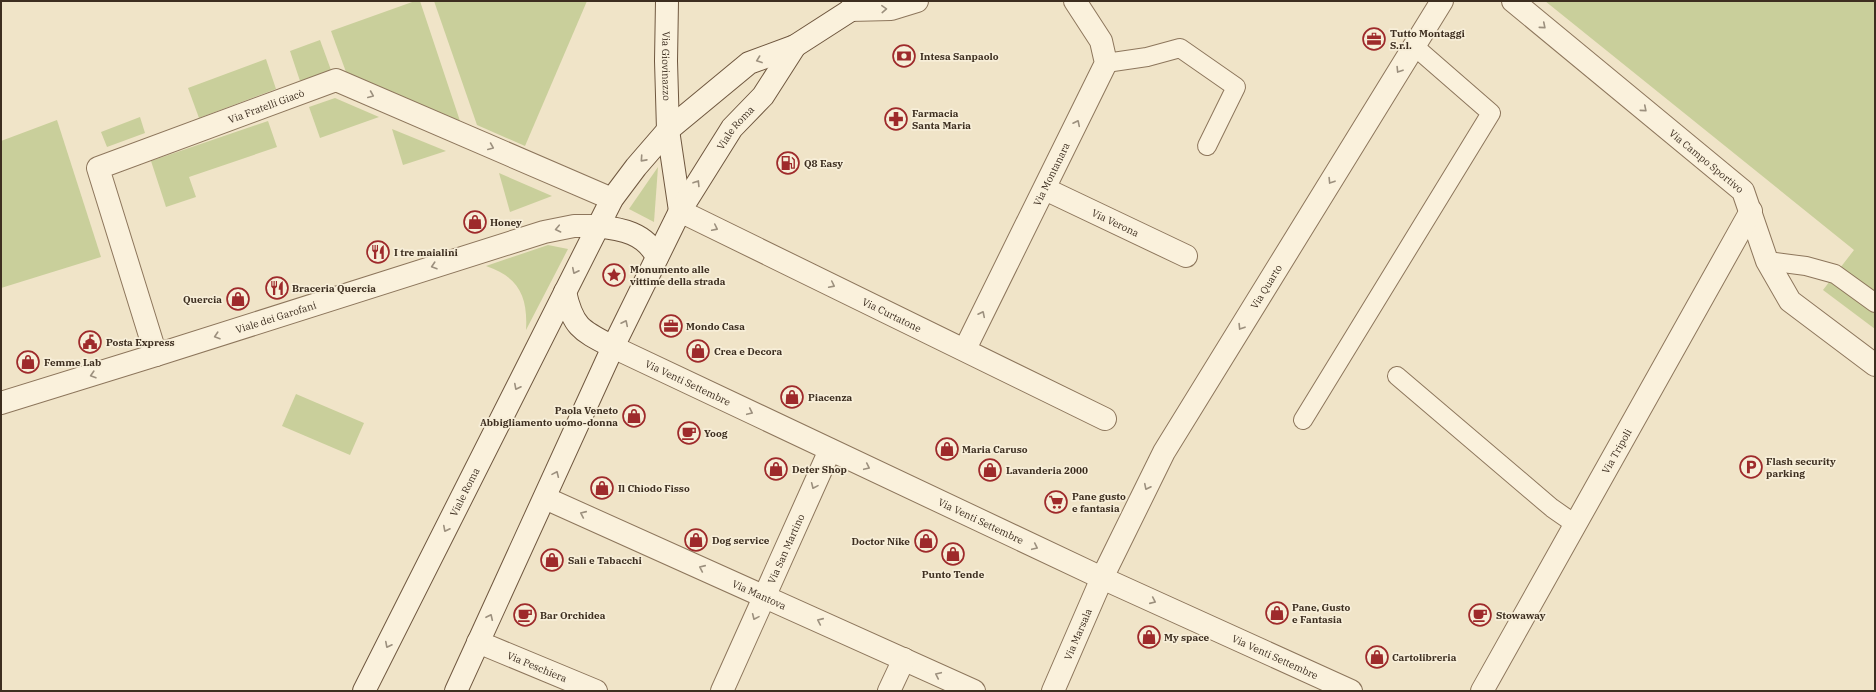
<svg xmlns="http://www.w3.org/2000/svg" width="1876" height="692" font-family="'IBM Plex Serif',serif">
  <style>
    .green { fill: #c9cf9b }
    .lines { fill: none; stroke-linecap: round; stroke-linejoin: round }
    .lane-casing { stroke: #8d765c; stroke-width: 20 }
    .street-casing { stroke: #8d765c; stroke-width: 24 }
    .secondary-casing { stroke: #6f573f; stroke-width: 24 }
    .lane { stroke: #faf1dc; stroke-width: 18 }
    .street { stroke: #faf1dc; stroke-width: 22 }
    .secondary { stroke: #faf1dc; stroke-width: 22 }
    .oneway { stroke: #9c907e }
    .labels { text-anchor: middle; stroke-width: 3.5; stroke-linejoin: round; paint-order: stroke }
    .poi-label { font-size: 10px; font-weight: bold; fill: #3d2e20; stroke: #f7eed8; text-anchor: start }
    .street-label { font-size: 10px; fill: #3d2e20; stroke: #f7eed8 }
  </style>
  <rect width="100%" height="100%" fill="#f0e4c8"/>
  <!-- green -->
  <g class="green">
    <polygon points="415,1 420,1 460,121 346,72 331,31"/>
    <polygon points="434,1 587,1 525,146 477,125"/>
    <polygon points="1545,1 1875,1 1875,329 1823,290 1854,250"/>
    <polygon points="320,40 331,70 300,81 290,51"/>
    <polygon points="266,59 276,89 199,118 188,88"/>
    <polygon points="335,98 379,117 320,138 309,107"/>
    <polygon points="140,117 145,133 107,147 101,132"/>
    <polygon points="57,120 101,257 1,288 1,141"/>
    <polygon points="268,121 277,147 189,177 196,197 166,207 151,161"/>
    <polygon points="392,129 446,151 403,165"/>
    <polygon points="658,167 654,222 629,209"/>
    <polygon points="499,173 552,196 510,212"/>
    <path d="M548,245L568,249L526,330C528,297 519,277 486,266Z"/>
    <polygon points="296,394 364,423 350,455 282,426"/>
  </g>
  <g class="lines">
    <!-- lane casing -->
    <g class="lane-casing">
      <g id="lane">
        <polyline points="1106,63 1147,57 1180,48 1236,87 1207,146"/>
        <polyline points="1767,261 1806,266 1835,274 1875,303"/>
        <polyline points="1397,376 1552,508 1575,524"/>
        <polyline points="1303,420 1491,113 1414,46"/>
      </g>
    </g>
    <!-- street casing -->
    <g class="street-casing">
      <g id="street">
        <path id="s1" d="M1513,1L1743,191L1767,261L1790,301L1875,365"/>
        <polyline points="850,10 891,9 917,1"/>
        <path id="s2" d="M1045,189L1186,256"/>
        <path id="s3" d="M680,211L1105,419"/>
        <path id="s4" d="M613,347L1102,578L1351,691"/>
        <path id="s5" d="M965,349L1106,63L1101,41L1075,1"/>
        <path id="s6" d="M156,355L98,168L336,80L612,199"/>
        <path id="s7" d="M1,403L156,355L544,232L574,226H597"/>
        <path id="s8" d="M545,498L974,691"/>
        <path id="s9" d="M478,642L596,691"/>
        <path id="s10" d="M722,691L830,450"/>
        <polyline points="889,691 904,659"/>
        <path id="s11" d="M1053,691L1102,578L1164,452L1442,1"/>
        <path id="s12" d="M1482,691L1751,211"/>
      </g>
    </g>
    <!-- secondary casing -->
    <g class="secondary-casing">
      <g id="secondary">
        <path id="s13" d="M667,1L666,61L668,130L680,211"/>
        <path d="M597,226C622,229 645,233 657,257"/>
        <path d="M565,292C573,328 582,331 613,347"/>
        <path id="s14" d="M364,691L612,199L636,167L668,130L749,63L795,46L865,1"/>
        <path id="s15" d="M456,691L613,347L680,211L732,128L763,96L795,46"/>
      </g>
    </g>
    <!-- lane -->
    <use href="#lane" class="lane"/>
    <!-- street -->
    <use href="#street" class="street"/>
    <!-- secondary -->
    <use href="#secondary" class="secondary"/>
  </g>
  <!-- one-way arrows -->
  <defs><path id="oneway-chevron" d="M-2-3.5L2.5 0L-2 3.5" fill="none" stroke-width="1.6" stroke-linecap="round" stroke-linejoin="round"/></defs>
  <g class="oneway">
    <use href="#oneway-chevron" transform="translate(884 9) rotate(-3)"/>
    <use href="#oneway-chevron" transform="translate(1543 26) rotate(40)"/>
    <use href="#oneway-chevron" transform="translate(759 60) rotate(160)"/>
    <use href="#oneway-chevron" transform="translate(1399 70) rotate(122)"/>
    <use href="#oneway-chevron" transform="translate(371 95) rotate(23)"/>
    <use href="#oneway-chevron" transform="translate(1644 109) rotate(40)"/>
    <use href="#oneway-chevron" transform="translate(1077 123) rotate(-64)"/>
    <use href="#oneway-chevron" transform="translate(491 147) rotate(23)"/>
    <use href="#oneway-chevron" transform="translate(643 159) rotate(132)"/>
    <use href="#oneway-chevron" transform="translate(1331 181) rotate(122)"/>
    <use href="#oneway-chevron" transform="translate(697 183) rotate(-58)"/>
    <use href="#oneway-chevron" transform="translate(715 228) rotate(26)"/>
    <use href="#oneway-chevron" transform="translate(558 229) rotate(168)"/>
    <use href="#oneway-chevron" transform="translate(434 266) rotate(162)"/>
    <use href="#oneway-chevron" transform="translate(575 271) rotate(116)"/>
    <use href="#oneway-chevron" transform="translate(832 285) rotate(26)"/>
    <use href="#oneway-chevron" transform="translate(982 314) rotate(-64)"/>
    <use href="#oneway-chevron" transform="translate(625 323) rotate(-64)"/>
    <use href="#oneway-chevron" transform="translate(1241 327) rotate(122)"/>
    <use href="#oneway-chevron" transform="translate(217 336) rotate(162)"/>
    <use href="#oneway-chevron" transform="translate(93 375) rotate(163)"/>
    <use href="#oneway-chevron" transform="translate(517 387) rotate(117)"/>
    <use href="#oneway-chevron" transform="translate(750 412) rotate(25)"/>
    <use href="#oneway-chevron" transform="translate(867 467) rotate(25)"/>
    <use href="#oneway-chevron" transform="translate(556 474) rotate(-66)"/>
    <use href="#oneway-chevron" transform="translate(814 486) rotate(114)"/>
    <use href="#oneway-chevron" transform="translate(1147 487) rotate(116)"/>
    <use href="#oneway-chevron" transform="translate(583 514) rotate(-156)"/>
    <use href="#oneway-chevron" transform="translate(446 529) rotate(117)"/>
    <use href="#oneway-chevron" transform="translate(1035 547) rotate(25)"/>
    <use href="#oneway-chevron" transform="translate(702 568) rotate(-156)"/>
    <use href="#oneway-chevron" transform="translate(1153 601) rotate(24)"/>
    <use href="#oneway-chevron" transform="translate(490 617) rotate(-65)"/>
    <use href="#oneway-chevron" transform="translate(755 617) rotate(114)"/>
    <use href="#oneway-chevron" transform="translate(820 621) rotate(-156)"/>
    <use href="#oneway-chevron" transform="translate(388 645) rotate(117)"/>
    <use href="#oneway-chevron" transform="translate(938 675) rotate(-155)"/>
  </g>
  <!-- icons -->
  <defs>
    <g id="office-ring" transform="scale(1.15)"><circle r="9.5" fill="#f7eed8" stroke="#9e2a2b" stroke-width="1.5"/><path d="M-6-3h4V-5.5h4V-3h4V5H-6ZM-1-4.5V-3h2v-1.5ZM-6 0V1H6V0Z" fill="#9e2a2b"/></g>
    <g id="bank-ring" transform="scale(1.15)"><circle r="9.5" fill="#f7eed8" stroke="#9e2a2b" stroke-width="1.5"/><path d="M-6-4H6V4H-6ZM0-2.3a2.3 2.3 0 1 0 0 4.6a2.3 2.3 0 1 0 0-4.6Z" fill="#9e2a2b"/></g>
    <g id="pharmacy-ring" transform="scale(1.15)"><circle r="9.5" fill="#f7eed8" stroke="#9e2a2b" stroke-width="1.5"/><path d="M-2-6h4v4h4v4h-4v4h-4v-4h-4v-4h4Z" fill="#9e2a2b"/></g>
    <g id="fuel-ring" transform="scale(1.15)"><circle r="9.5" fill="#f7eed8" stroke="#9e2a2b" stroke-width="1.5"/><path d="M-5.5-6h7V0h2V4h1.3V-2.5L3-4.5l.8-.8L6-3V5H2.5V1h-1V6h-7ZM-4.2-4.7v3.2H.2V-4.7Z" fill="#9e2a2b"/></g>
    <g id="shop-ring" transform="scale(1.15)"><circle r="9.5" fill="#f7eed8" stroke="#9e2a2b" stroke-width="1.5"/><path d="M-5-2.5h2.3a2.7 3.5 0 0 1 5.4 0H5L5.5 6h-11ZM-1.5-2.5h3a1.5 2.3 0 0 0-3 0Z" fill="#9e2a2b"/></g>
    <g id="restaurant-ring" transform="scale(1.15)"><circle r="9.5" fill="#f7eed8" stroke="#9e2a2b" stroke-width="1.5"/><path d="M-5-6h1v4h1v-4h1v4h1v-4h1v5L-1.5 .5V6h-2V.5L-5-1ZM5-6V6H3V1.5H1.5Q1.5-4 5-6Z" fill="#9e2a2b"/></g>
    <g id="sight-ring" transform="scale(1.15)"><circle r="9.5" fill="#f7eed8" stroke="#9e2a2b" stroke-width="1.5"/><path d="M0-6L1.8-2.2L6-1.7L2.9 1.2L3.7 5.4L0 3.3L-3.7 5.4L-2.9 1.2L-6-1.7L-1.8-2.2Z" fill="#9e2a2b"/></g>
    <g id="civic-ring" transform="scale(1.15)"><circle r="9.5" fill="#f7eed8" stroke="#9e2a2b" stroke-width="1.5"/><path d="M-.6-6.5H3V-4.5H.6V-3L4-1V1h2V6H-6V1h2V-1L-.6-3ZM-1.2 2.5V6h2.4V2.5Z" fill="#9e2a2b"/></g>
    <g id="cafe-ring" transform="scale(1.15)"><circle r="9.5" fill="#f7eed8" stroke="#9e2a2b" stroke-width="1.5"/><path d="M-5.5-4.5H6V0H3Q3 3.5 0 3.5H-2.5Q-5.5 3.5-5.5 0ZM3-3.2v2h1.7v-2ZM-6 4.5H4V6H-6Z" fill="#9e2a2b"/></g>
    <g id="parking-ring" transform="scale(1.15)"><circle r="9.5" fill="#f7eed8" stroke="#9e2a2b" stroke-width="1.5"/><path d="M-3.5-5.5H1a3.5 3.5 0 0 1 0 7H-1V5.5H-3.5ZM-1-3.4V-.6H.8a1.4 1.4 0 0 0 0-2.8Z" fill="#9e2a2b"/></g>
    <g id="supermarket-ring" transform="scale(1.15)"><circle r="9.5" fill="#f7eed8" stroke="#9e2a2b" stroke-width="1.5"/><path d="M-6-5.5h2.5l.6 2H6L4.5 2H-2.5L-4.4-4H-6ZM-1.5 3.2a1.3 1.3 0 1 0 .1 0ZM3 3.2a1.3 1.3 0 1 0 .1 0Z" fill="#9e2a2b"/></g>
  </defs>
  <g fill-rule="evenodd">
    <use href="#office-ring" x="1374" y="39"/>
    <use href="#bank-ring" x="904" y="56"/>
    <use href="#pharmacy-ring" x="896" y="119"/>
    <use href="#fuel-ring" x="788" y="163"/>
    <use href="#shop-ring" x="475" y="222"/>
    <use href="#restaurant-ring" x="378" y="252"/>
    <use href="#sight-ring" x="614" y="275"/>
    <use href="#restaurant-ring" x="277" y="288"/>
    <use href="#shop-ring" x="238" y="299"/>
    <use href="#office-ring" x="671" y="326"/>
    <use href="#civic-ring" x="90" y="342"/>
    <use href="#shop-ring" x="698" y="351"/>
    <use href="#shop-ring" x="28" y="362"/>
    <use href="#shop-ring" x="792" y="397"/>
    <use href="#shop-ring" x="634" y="416"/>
    <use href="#cafe-ring" x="689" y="433"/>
    <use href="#shop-ring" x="947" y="449"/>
    <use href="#parking-ring" x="1751" y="467"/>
    <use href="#shop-ring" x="776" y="469"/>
    <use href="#shop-ring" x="990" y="470"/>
    <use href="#shop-ring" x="602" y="488"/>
    <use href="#supermarket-ring" x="1056" y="502"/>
    <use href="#shop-ring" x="696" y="540"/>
    <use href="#shop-ring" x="926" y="541"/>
    <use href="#shop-ring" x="953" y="554"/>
    <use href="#shop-ring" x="552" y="560"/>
    <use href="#shop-ring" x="1277" y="613"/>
    <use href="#cafe-ring" x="525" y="615"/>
    <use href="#cafe-ring" x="1480" y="615"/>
    <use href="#shop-ring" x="1149" y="637"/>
    <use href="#shop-ring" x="1377" y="657"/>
  </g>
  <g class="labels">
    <!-- poi labels -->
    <g class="poi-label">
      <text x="1390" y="37">Tutto Montaggi<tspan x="1390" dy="12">S.r.l.</tspan></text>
      <text x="920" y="60">Intesa Sanpaolo</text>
      <text x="912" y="117">Farmacia<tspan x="912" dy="12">Santa Maria</tspan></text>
      <text x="804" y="167">Q8 Easy</text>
      <text x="490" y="226">Honey</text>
      <text x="394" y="256">I tre maialini</text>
      <text x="630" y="273">Monumento alle<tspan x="630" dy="12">vittime della strada</tspan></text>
      <text x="292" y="292">Braceria Quercia</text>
      <text x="222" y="303" text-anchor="end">Quercia</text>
      <text x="686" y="330">Mondo Casa</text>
      <text x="106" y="346">Posta Express</text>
      <text x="714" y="355">Crea e Decora</text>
      <text x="44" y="366">Femme Lab</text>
      <text x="808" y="401">Piacenza</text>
      <text x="618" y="414" text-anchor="end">Paola Veneto<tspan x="618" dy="12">Abbigliamento uomo-donna</tspan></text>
      <text x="704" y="437">Yoog</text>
      <text x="962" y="453">Maria Caruso</text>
      <text x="1766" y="465">Flash security<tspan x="1766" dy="12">parking</tspan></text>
      <text x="792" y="473">Deter Shop</text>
      <text x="1006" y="474">Lavanderia 2000</text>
      <text x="618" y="492">Il Chiodo Fisso</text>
      <text x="1072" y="500">Pane gusto<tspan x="1072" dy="12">e fantasia</tspan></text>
      <text x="712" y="544">Dog service</text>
      <text x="910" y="545" text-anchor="end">Doctor Nike</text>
      <text x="568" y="564">Sali e Tabacchi</text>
      <text x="953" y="578" text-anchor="middle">Punto Tende</text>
      <text x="1292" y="611">Pane, Gusto<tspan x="1292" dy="12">e Fantasia</tspan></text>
      <text x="540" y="619">Bar Orchidea</text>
      <text x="1496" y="619">Stowaway</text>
      <text x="1164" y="641">My space</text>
      <text x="1392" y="661">Cartolibreria</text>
    </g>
    <!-- street labels -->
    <g class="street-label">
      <text dy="4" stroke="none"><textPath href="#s13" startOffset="65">Via Giovinazzo</textPath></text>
      <text dy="4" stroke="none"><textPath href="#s6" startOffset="375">Via Fratelli Giacò</textPath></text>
      <text dy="4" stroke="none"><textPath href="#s15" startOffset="630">Viale Roma</textPath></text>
      <text dy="4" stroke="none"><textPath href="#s1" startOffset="251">Via Campo Sportivo</textPath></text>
      <text dy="4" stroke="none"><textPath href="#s5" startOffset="195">Via Montanara</textPath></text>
      <text dy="4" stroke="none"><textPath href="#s2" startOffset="78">Via Verona</textPath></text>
      <text dy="4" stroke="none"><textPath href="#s11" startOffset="458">Via Quarto</textPath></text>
      <text dy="4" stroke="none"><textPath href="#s3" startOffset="236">Via Curtatone</textPath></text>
      <text dy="4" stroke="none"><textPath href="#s7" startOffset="288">Viale dei Garofani</textPath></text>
      <text dy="4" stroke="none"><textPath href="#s4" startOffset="83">Via Venti Settembre</textPath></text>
      <text dy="4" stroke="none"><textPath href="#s12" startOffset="275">Via Tripoli</textPath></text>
      <text dy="4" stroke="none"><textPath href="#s14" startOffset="223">Viale Roma</textPath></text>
      <text dy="4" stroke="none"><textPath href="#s4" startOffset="407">Via Venti Settembre</textPath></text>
      <text dy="4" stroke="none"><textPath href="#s10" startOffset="156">Via San Martino</textPath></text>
      <text dy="4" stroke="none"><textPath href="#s8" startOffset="235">Via Mantova</textPath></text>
      <text dy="4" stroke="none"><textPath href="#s11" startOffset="62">Via Marsala</textPath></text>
      <text dy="4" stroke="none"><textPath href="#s4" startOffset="731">Via Venti Settembre</textPath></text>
      <text dy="4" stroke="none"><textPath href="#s9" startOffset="64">Via Peschiera</textPath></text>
    </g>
  </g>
  <!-- border -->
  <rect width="1876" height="692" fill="none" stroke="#3d2e20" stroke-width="4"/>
</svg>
